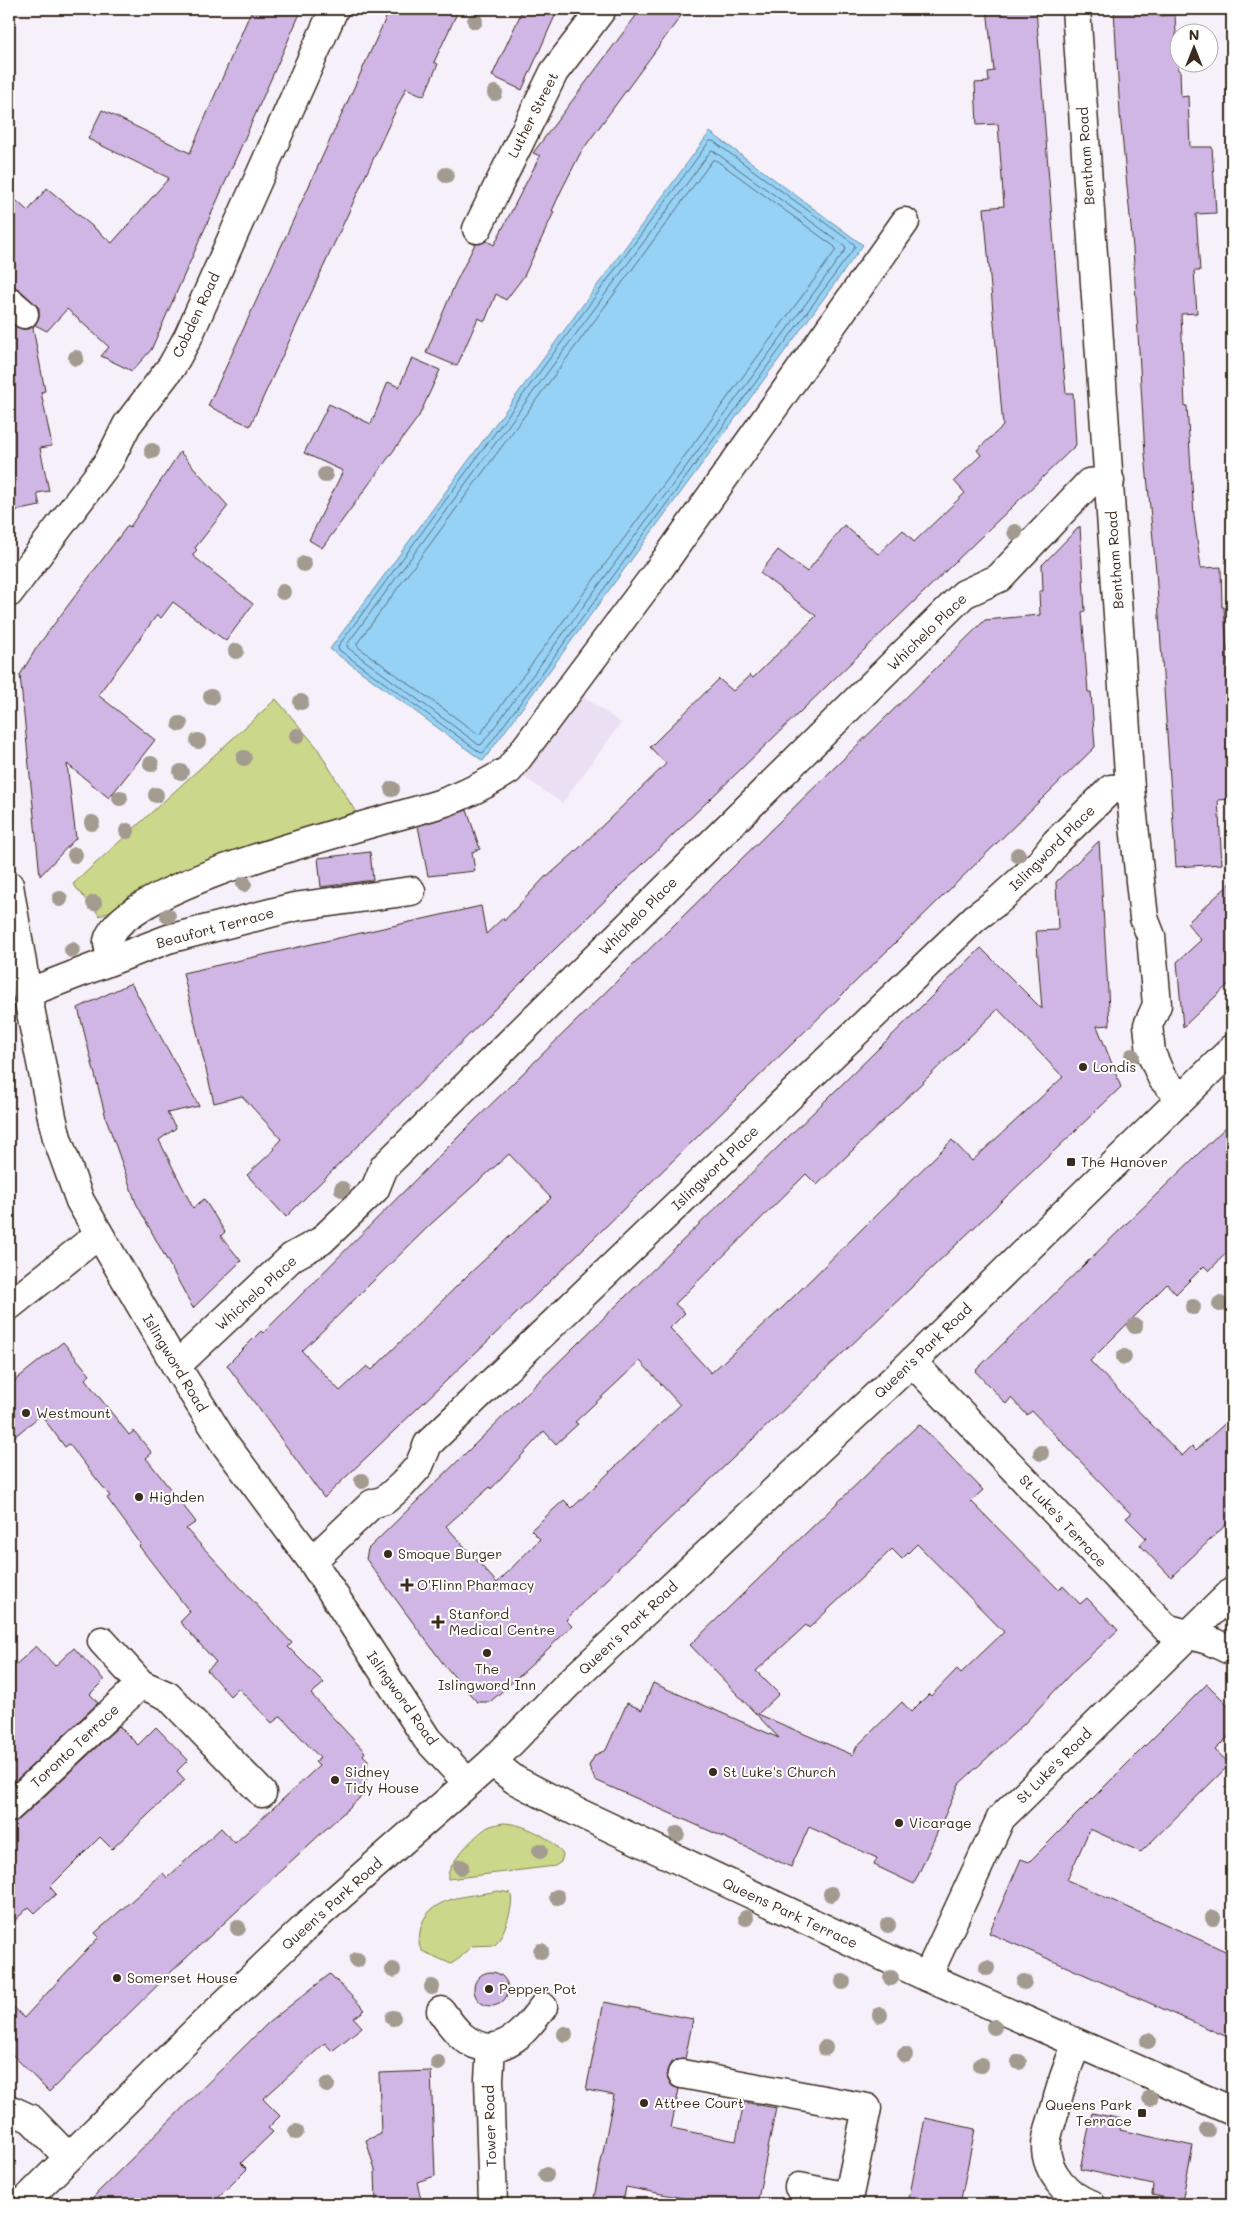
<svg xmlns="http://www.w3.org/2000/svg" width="1241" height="2213" font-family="Mali,sans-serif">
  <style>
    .built { fill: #ebdff3 }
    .green { fill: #cbd78b; stroke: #838054 }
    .water { fill: #95d2f6; stroke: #718fa0 }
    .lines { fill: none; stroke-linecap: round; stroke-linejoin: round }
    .shore { stroke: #5f6d74; stroke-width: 1 }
    .building { fill: #d0b6e4; stroke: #3b2a1e; fill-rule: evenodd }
    .minor-casing { stroke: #3b2a1e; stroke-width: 31 }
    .minor { stroke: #fff; stroke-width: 28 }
    .tree { fill: #a39b90 }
    .poi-dot { fill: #3b2a1e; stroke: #fff; stroke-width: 2 }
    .labels { text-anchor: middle; stroke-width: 4; stroke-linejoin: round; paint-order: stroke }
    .street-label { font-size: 14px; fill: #3b2a1e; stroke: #fff }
    .poi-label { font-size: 14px; fill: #3b2a1e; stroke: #fff; text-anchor: start }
  </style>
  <rect width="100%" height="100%" fill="#f6f0fa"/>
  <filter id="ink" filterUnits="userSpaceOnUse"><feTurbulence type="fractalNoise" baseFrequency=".02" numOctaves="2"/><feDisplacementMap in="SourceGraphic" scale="10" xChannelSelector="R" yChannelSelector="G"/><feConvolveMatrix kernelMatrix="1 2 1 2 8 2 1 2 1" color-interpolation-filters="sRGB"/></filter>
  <g filter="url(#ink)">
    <!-- built -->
    <polygon class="built" points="577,692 621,723 562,803 518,773"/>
    <!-- green -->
    <g class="green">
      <polygon points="276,699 316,746 358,816 259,841 100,916 73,884"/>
      <path d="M503,1823C522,1823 554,1838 563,1855L561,1862L555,1866L448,1879C445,1866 476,1834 488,1827C492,1825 498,1824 503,1823Z"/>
      <path d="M498,1891L510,1893C516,1903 503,1937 495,1945L471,1946L460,1958L451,1964L422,1951C418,1945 419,1939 420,1932C425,1895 469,1897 498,1891Z"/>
    </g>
    <!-- water -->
    <polygon class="water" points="710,132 863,245 483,761 330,649"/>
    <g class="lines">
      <!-- shore -->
      <g class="shore">
        <polygon points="710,141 713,141 854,244 855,247 484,752 481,753 339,650 338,647"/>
        <polygon points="712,150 845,246 846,249 482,744 479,745 348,648 347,645"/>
        <polygon points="713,160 716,160 835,247 836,250 481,733 478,734 358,647 357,644"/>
      </g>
    </g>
    <!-- building -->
    <g class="building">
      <polygon points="252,9 302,9 151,350 132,371 101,356 109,347 67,309 47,331 35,325 39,317 39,308 19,289 9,286 9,194 28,211 47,188 112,243 169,178 88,139 102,110 190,153"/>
      <polygon points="390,9 459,9 434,62 438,64 424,96 406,88 250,426 208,406"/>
      <polygon points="523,9 558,9 522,90 492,76"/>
      <polygon points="641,9 686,9 581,152 562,189 552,211 554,212 524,276 506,300 496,294 485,321 478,318 457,366 426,353 455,284 475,244 487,241 494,245 540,156 533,153"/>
      <polygon points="987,9 1036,9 1063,364 1066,393 1073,393 1076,445 556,948 286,1217 247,1175 275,1149 273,1148 281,1139 242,1096 214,1103 183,973 481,906 486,934 503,918 504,921 546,876 547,877 574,853 666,764 650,747 719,679 733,691 750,675 753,678 816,616 760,573 778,550 807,572 844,525 878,554 903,530 914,542 965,493 954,481 981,455 977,450 1003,426 984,208 1004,206 998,124 977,125 975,83 989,82 988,72 994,71"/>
      <polygon points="1114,9 1158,9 1158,16 1175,15 1178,70 1180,70 1181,97 1188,96 1190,147 1212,147 1216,213 1196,214 1200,271 1194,271 1197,313 1181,314 1185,406 1187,406 1194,516 1201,568 1221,567 1222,607 1224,607 1225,621 1232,724 1232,799 1218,800 1222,864 1176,867 1156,571 1145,454 1133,248 1120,114"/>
      <polygon points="9,321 22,329 29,329 34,326 33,328 45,391 41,392 52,446 40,448 49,491 37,493 40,506 9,512"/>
      <polygon points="412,358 440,370 419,416 322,548 309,540 343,471 304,453 329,404 371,424 388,382 399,387"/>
      <polygon points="180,452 228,506 195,548 197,550 192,555 253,604 226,641 173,602 161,618 157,615 98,695 155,740 109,798 67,764 76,838 40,876 20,675 37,647 128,525 130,527"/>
      <path d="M1080,526L1085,611L1082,612L1088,692H1091L1095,747L541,1290L324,1498L227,1365L261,1331L263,1333L465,1130L985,620L1040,615L1039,591H1043L1042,565ZM509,1154L551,1198L468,1275L372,1370L367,1366L340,1391L302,1351L432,1223Z"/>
      <polygon points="467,810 480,849 472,852 475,871 428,876 418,826"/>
      <path d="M1099,841L1110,1025L1097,1026L1121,1087L591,1594L566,1620L572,1626L528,1668L490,1702H477L445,1666L366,1559L368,1549L981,948L1042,1009L1036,931L1058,930L1056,882ZM998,1009L1063,1077L972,1161L952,1140L782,1308L711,1373L670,1328L685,1313L675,1304L806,1174L817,1185ZM640,1361L680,1405L572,1508L564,1500L531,1530L540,1539L497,1583L446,1526L490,1487L491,1489L544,1431L556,1444L578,1424L575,1422Z"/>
      <polygon points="370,852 373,880 321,887 318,858"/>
      <polygon points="1232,882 1232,981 1183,1027 1177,962 1201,940 1187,923"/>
      <polygon points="131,983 199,1106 167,1113 176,1128 159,1140 193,1208 204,1199 225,1232 221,1236 241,1261 193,1308 136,1203 106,1118 78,1008"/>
      <polygon points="1232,1121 1232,1247 1209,1271 1204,1266 1176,1294 1167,1284 1090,1361 1182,1456 1192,1446 1196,1450 1232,1417 1232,1519 1171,1577 1140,1545 1146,1538 1126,1518 1131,1514 1083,1464 1032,1411 1027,1415 1011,1398 1006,1404 975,1371"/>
      <polygon points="63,1342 90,1375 85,1379 129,1435 134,1431 152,1453 146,1458 196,1522 186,1529 292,1643 288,1647 324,1683 311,1694 365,1752 363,1755 368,1760 365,1793 172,1971 49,2092 9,2051 9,2002 24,2018 99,1937 95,1933 163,1873 167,1878 221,1828 235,1843 319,1766 315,1762 320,1758 281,1716 272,1723 238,1688 230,1696 207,1670 216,1662 180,1622 190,1612 139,1546 141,1544 107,1498 110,1496 69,1444 65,1447 41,1415 9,1441 9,1385"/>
      <path d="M919,1424L983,1490L971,1501L1059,1590L1063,1586L1080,1604L1087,1598L1118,1630L1075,1669L1024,1724L959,1784L914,1884L874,1865L877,1858L809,1827L791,1867L595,1780L589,1766L595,1755L606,1750L627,1703L642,1710L653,1683L779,1738L690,1645ZM917,1544L1004,1632L961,1673L957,1669L931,1696L929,1694L911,1712L902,1702L857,1746L853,1755L758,1714L779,1694L756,1671L806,1625L809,1628L892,1549L902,1559Z"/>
      <polygon points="36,1646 55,1666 74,1648 104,1680 90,1694 98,1703 9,1787 9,1671"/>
      <polygon points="1207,1684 1232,1709 1232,1733 1215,1750 1230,1764 1141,1852 1090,1829 1067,1880 1232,1954 1232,2039 989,1933 1021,1859 1029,1862"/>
      <polygon points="119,1726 138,1745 156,1727 188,1760 177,1771 185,1780 112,1849 100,1837 50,1887 56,1894 35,1913 29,1907 9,1926 9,1823 20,1819"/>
      <circle cx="491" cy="1989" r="17"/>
      <polygon points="330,1974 365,2010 354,2018 362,2027 332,2051 325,2043 263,2099 280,2116 268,2128 273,2132 241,2163 247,2169 212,2204 86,2204 268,2023"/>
      <polygon points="604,2002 693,2019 685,2059 676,2060 670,2064 667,2071 668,2080 672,2086 679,2089 671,2128 736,2141 744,2102 776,2108 757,2204 714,2204 626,2187 623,2203 594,2198 614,2095 586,2090"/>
      <polygon points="431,2071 435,2176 417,2182 422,2204 376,2204 375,2170 366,2140 381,2134 379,2073"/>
      <polygon points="1092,2113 1122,2119 1120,2130 1193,2146 1182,2201 1152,2195 1153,2185 1080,2169"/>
      <polygon points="925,2118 975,2129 960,2204 908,2204"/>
    </g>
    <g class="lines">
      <!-- minor casing -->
      <g class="minor-casing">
        <g id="minor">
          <polyline points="1076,9 1130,788 1144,918 1151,936 1157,1005 1148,1025 1151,1053 1162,1078 1181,1098"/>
          <polyline points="477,229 554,72 602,9"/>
          <polyline points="9,301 24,314"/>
          <polyline points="9,593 109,461 127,425 172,366 188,337 334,9"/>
          <polyline points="9,885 27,993 52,1117 57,1138 80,1201 176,1366 225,1444 312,1561 427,1739 468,1783"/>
          <path d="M113,959C111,954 107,946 108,941C121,883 384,822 442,803C466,795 488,783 509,770L660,568L905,222"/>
          <polyline points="27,993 168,939 294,907 411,891"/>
          <polyline points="9,1306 98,1235"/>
          <polyline points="912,1362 1166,1628 1208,1640 1232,1651"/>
          <polyline points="176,1366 292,1257 321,1241 375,1189 384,1167 964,594 999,578 1089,483 1110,481"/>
          <polyline points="312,1561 372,1504 385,1500 402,1485 419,1466 428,1444 975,918 999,900 1041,862 1056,842 1111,789 1130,788"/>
          <polyline points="102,1641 141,1684 168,1696 262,1793"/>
          <polyline points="492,1762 515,1780 575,1811 927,1977 1232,2111"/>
          <polyline points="9,1808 141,1684"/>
          <polyline points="927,1977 1001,1818 1232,1592"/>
          <path d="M441,2011C455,2031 466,2046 491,2048"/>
          <path d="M1077,2044C1066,2068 1059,2091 1053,2117C1050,2126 1046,2137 1046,2147C1046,2171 1068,2197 1091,2204"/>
          <polyline points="682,2074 867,2108 847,2204"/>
          <polyline points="9,2109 31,2119 68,2157"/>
          <polyline points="799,2187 848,2197"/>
          <polyline points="22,2204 195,2032 316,1917 492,1762 567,1685 912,1362 1232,1049"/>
          <path d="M493,2204L489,2079L491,2048C517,2043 527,2027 543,2007"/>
        </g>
      </g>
      <!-- minor -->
      <use href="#minor" class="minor"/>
    </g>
    <!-- trees -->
    <g class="tree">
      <circle cx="475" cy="21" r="8"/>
      <circle cx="495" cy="93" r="8"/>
      <circle cx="446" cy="175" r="8"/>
      <circle cx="76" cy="358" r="8"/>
      <circle cx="152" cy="451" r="8"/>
      <circle cx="325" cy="475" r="8"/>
      <circle cx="1015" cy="532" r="8"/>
      <circle cx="304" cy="564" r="8"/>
      <circle cx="283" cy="592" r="8"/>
      <circle cx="236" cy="651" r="8"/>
      <circle cx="211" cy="697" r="8"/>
      <circle cx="301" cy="702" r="8"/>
      <circle cx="180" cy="724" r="8"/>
      <circle cx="297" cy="736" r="8"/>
      <circle cx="198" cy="741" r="8"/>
      <circle cx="244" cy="758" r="8"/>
      <circle cx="151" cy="764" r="8"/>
      <circle cx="181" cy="772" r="8"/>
      <circle cx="392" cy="789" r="8"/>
      <circle cx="156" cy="795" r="8"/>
      <circle cx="120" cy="798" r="8"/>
      <circle cx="92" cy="823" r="8"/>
      <circle cx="127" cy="831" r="8"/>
      <circle cx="75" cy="855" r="8"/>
      <circle cx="1018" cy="855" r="8"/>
      <circle cx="244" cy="884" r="8"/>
      <circle cx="60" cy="899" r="8"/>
      <circle cx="94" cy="903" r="8"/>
      <circle cx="168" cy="916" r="8"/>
      <circle cx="72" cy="950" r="8"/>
      <circle cx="1132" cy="1056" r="8"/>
      <circle cx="342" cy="1189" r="8"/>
      <circle cx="1220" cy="1304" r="8"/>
      <circle cx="1193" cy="1307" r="8"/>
      <circle cx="1135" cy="1326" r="8"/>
      <circle cx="1124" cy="1357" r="8"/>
      <circle cx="1041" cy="1453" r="8"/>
      <circle cx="362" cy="1481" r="8"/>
      <circle cx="677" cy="1834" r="8"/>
      <circle cx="540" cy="1851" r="8"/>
      <circle cx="461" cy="1867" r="8"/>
      <circle cx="831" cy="1894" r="8"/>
      <circle cx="557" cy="1897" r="8"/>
      <circle cx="746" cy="1918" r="8"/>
      <circle cx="1213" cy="1918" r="8"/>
      <circle cx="888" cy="1925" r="8"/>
      <circle cx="238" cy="1928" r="8"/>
      <circle cx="541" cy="1951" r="8"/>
      <circle cx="357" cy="1960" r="8"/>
      <circle cx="987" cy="1968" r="8"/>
      <circle cx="393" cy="1970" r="8"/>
      <circle cx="891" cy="1978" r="8"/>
      <circle cx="843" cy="1982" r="8"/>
      <circle cx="1024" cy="1982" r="8"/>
      <circle cx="432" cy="1987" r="8"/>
      <circle cx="880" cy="2015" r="8"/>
      <circle cx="393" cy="2018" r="8"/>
      <circle cx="994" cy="2027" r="8"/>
      <circle cx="565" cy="2034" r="8"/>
      <circle cx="1148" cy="2041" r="8"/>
      <circle cx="825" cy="2048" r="8"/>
      <circle cx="905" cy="2055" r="8"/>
      <circle cx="1019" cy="2062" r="8"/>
      <circle cx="438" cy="2063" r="8"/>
      <circle cx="981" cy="2065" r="8"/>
      <circle cx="327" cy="2085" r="8"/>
      <circle cx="1150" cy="2098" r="8"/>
      <circle cx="1207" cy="2130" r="8"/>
      <circle cx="296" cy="2132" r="8"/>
      <circle cx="546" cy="2175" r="8"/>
    </g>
  </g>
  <!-- markers -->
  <g class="poi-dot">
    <circle cx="1083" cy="1067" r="5"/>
    <rect x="1066" y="1157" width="10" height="10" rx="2.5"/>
    <circle cx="26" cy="1413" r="5"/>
    <circle cx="139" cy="1497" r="5"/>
    <circle cx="388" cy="1554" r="5"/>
    <path d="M404.5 1577.5h5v5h5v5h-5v5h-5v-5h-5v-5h5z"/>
    <path d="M435.5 1614.5h5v5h5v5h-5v5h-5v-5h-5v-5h5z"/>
    <circle cx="487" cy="1653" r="5"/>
    <circle cx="713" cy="1772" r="5"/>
    <circle cx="335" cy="1780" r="5"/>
    <circle cx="899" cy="1823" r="5"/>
    <circle cx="117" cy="1978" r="5"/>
    <circle cx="489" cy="1989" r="5"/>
    <circle cx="644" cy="2103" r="5"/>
    <rect x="1137" y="2108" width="10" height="10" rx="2.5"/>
  </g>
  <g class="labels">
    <!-- street labels -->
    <g class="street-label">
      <text transform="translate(533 115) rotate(-63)" y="5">Luther Street</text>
      <text transform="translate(1086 156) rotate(-94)" y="5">Bentham Road</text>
      <text transform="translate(196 315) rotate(-65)" y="5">Cobden Road</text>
      <text transform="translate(1115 560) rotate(-94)" y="5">Bentham Road</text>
      <text transform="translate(927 632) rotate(-44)" y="5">Whichelo Place</text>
      <text transform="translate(1052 848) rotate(-45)" y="5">Islingword Place</text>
      <text transform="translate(638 916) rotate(-45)" y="5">Whichelo Place</text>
      <text transform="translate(215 928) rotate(-15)" y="5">Beaufort Terrace</text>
      <text transform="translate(715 1168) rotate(-44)" y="5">Islingword Place</text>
      <text transform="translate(256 1293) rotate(-42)" y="5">Whichelo Place</text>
      <text transform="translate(923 1351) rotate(-44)" y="5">Queen's Park Road</text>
      <text transform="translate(175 1363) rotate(59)" y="5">Islingword Road</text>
      <text transform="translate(1063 1521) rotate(47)" y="5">St Luke's Terrace</text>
      <text transform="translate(628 1628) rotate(-43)" y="5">Queen's Park Road</text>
      <text transform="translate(402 1698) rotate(55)" y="5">Islingword Road</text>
      <text transform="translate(75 1746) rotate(-43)" y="5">Toronto Terrace</text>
      <text transform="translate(1054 1766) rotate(-45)" y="5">St Luke's Road</text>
      <text transform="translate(332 1904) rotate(-42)" y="5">Queen's Park Road</text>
      <text transform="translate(790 1913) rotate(25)" y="5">Queens Park Terrace</text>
      <text transform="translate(490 2126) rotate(-92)" y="5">Tower Road</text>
    </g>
    <!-- poi labels -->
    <g class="poi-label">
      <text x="1093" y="1072">Londis</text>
      <text x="1081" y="1167">The Hanover</text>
      <text x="36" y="1418">Westmount</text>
      <text x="149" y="1502">Highden</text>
      <text x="398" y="1559">Smoque Burger</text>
      <text x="417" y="1590">O'Flinn Pharmacy</text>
      <text x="449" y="1619">Stanford<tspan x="449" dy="16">Medical Centre</tspan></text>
      <text x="487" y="1674" text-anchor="middle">The<tspan x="487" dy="16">Islingword Inn</tspan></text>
      <text x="345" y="1777">Sidney<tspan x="345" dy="16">Tidy House</tspan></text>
      <text x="723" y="1777">St Luke's Church</text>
      <text x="909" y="1828">Vicarage</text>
      <text x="127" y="1983">Somerset House</text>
      <text x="499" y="1994">Pepper Pot</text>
      <text x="654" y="2108">Attree Court</text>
      <text x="1132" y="2110" text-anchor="end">Queens Park<tspan x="1132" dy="16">Terrace</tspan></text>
    </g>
  </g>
  <!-- margin -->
  <rect width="1241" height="2213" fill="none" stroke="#fff" stroke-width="30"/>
  <rect x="15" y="15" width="1211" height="2183" fill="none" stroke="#3b2a1e" stroke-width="2" filter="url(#ink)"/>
  <!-- north arrow -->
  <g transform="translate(1194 48)"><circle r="24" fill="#ffffff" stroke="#b1aaa5"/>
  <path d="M0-4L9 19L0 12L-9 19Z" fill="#3b2a1e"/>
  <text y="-8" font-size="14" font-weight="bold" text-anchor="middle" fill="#3b2a1e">N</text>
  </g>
</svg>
